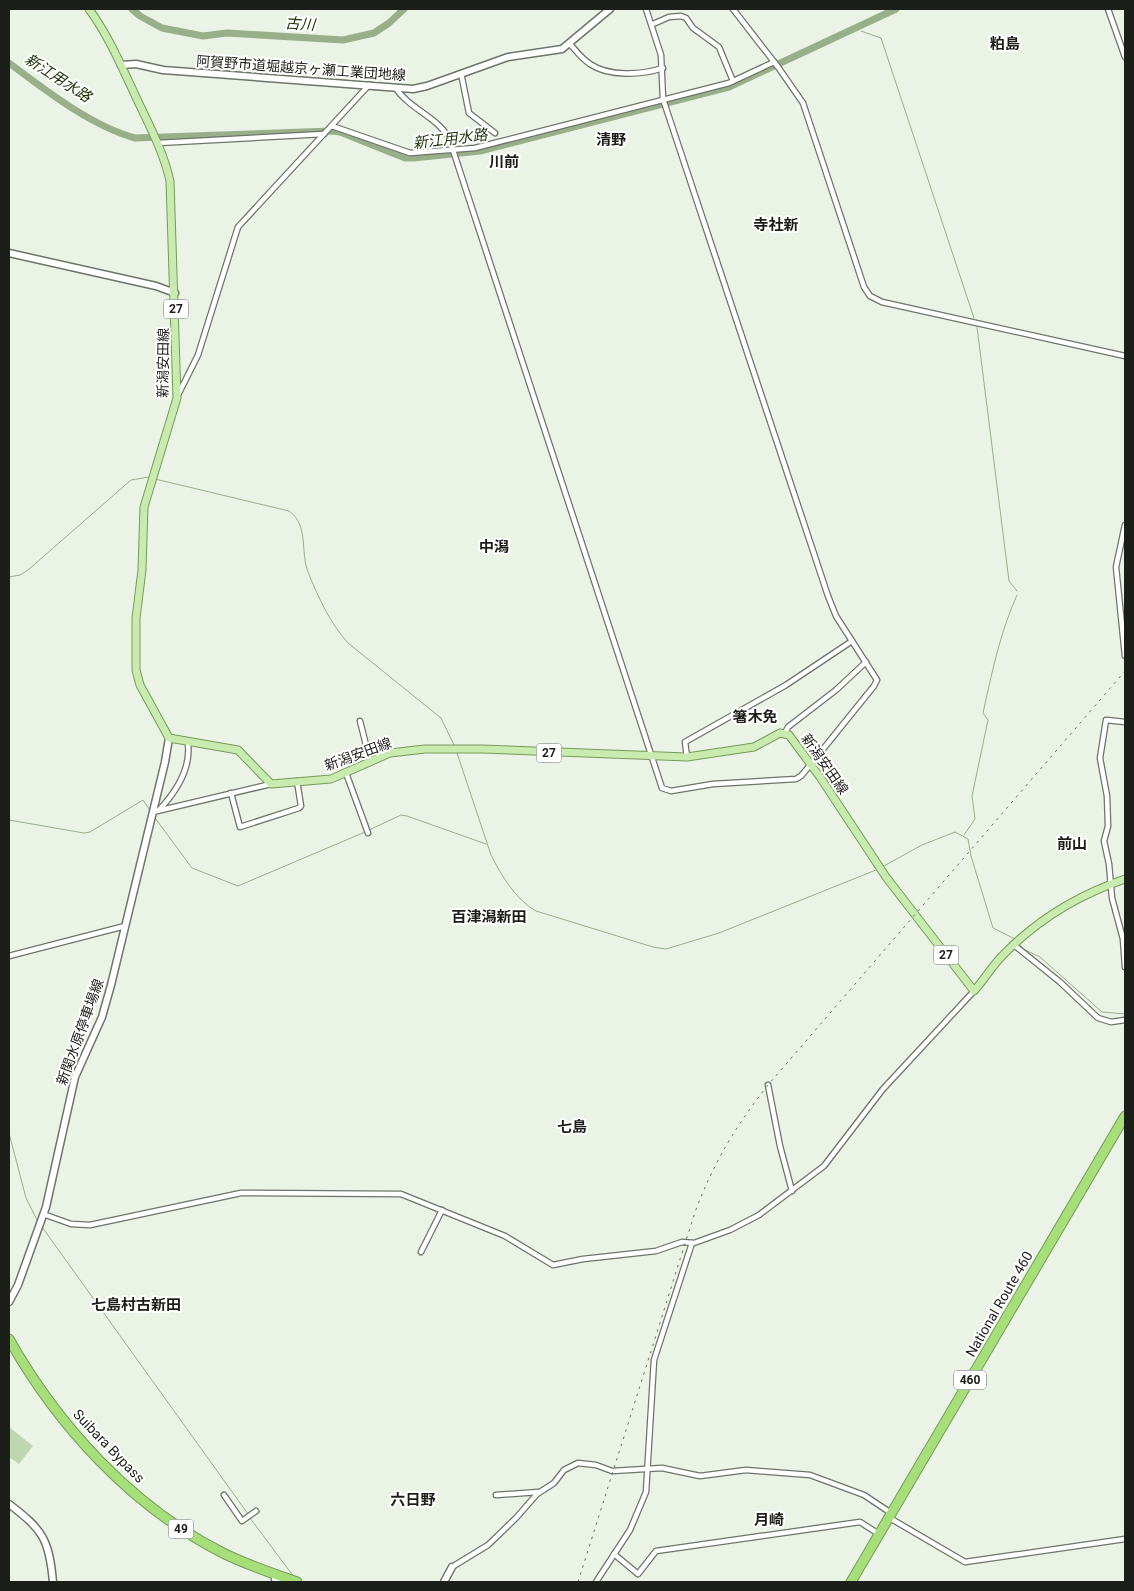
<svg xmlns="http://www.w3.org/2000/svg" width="1134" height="1591" font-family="Roboto,'Noto Sans JP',sans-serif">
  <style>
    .green { fill: #c0d6b1 }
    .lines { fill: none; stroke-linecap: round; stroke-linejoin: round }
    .stream { stroke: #99af8a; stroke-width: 1 }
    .river { stroke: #99af8a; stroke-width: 7 }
    .street-casing { stroke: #6d7469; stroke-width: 7 }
    .secondary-casing { stroke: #6d7469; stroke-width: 9 }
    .primary-casing { stroke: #769b58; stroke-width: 9 }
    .highway-casing { stroke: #769b58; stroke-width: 11 }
    .street { stroke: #fff; stroke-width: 4.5 }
    .secondary { stroke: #fff; stroke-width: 6 }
    .primary { stroke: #caebaf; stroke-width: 7 }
    .highway { stroke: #a6de7a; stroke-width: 9 }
    .rail { stroke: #6b7068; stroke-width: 1; stroke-dasharray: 2.5 5; stroke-linecap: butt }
    .labels { text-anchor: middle; stroke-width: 4; stroke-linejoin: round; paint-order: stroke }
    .shield { fill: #fff; stroke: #60625f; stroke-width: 1 }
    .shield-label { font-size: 12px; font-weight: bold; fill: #1c1e1a }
    .street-label { font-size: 14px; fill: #1c1e1a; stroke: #fff }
    .water-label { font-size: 15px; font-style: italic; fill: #1c3107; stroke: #fff }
    .neighbourhood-label { font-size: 15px; font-weight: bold; fill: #1c1e1a; stroke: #fff }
  </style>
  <rect width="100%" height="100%" fill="#ebf3e6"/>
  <!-- green -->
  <polygon class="green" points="9,1427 33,1446 19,1464 9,1457"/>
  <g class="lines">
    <!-- stream -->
    <g class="stream">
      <polyline points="861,31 881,38 974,318"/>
      <polyline points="977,327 1009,581 1017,591"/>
      <path d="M155,479L289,511C309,525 300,551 308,572C318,597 330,623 348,643L441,718L455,747"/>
      <polyline points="9,577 20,575 28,570 131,480 149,477"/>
      <path d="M457,753L491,855C501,875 516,900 536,911L653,947L666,949L719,933L876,870"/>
      <polyline points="155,818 192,868 238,886 365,832"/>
      <polyline points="9,820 84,833 90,832 143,800 149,809"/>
      <polyline points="369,830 401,815 407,816 486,844"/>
      <path d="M964,835L975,819L972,796L988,720L983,713C992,672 1000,633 1017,595"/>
      <polyline points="882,867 922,845 955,832 968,839 971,856 993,928 1015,939"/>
      <polyline points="1019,944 1023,949 1040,957 1102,1012 1125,1014"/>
      <polyline points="9,1133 26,1198 38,1222"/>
      <polyline points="42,1227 248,1514"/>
      <polyline points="250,1518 294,1577"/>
    </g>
    <!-- river -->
    <g class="river">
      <polyline points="132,9 140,16 162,28 203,36 227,33 343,40 374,33 389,23 404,9"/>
      <path d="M9,63C45,90 91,126 135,138L332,131L340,132L405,158H414L480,151L729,87L896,9"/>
    </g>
    <!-- street casing -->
    <g class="street-casing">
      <g id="street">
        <polyline points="733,9 778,67 803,103 864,287 870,296 882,302 1125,356"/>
        <polyline points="1108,9 1125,57"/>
        <polyline points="653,24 669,17 681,16 686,18 693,28 719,47 733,81"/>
        <path d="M570,44C576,51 582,59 590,64C609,77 642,75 663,68"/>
        <polyline points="461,73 469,113 495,133"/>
        <path d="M395,87C409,109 436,116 449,138L662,788L671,791L713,784L796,779L801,776L811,764L874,686L877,680L836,616L828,596L663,99L661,55L646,9"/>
        <polyline points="332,126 410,153 475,148 729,83 774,62"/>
        <polyline points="158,143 324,134"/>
        <polyline points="177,397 198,355 238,227 369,85"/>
        <polyline points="1125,525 1116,567 1125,656"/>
        <polyline points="360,721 370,761"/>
        <polyline points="1125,722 1106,720 1100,758 1107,796 1108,826 1104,841 1109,864 1112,898 1123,939 1125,967"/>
        <polyline points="785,733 788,727 836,690 866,662"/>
        <polyline points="687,757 685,742 786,685 852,641"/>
        <polyline points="346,773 368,833"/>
        <polyline points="231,793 240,827 299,808 301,806 297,781"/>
        <path d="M159,810C176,792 191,768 188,743"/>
        <polyline points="153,812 271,784"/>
        <polyline points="1014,945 1060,982 1098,1018 1111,1022 1125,1020"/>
        <polyline points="9,956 125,926"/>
        <polyline points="768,1085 780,1146 792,1191"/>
        <polyline points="43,1214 71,1224 90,1225 241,1193 401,1194 505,1236 553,1265 583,1259 656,1251 682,1242 694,1243 730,1230 759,1215 824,1166 883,1089 974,991"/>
        <polyline points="421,1252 442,1210"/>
        <polyline points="224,1495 242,1521 256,1511"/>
        <polyline points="496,1495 538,1492"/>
        <polyline points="888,1517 965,1562 1125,1539"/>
        <polyline points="614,1554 638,1574 656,1551 860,1522 879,1534"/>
        <polyline points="452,1567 488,1545 516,1518 537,1494 554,1483 564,1470 578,1463 596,1465 612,1471 662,1468 700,1476 746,1470 810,1475 864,1495 891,1513"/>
        <polyline points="274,1579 279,1582"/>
        <polyline points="596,1582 630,1530 646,1492 654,1360 692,1243"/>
      </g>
    </g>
    <!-- secondary casing -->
    <g class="secondary-casing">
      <g id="secondary">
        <polyline points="121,65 136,64 163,70 413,89 427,86 508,57 562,49 610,9"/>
        <polyline points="9,253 156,286 175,293"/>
        <polyline points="9,1302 18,1285 46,1207 75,1077 102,1017 111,985 165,762 169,738"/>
        <path d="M9,1504C43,1530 49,1539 53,1582"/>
        <polyline points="444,1582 452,1567"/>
      </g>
    </g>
    <!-- primary casing -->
    <g class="primary-casing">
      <path id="primary" d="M89,9C108,35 121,65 135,95C148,123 163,150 170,181L177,398L144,507L142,570L136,618V670L140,685L169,738L238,750L271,784L331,779L390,753L425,749H482L687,757L754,747L780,733L789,735L820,777L886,877L974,991C984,980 992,966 1003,955C1038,919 1078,895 1125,879"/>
    </g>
    <!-- highway casing -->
    <g class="highway-casing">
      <g id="highway">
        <path d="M9,1339C58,1426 132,1507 223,1553C247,1565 272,1573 297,1582"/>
        <polyline points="851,1582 1125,1116"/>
      </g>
    </g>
    <!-- street -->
    <use href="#street" class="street"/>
    <!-- secondary -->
    <use href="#secondary" class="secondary"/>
    <!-- primary -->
    <use href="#primary" class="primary"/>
    <!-- highway -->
    <use href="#highway" class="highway"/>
    <!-- rail -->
    <path class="rail" d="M578,1582L695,1212C714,1162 735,1127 768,1085L1125,671"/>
  </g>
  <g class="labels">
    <!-- shield labels -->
    <g class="shield">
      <rect x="163.5" y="299.5" width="25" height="19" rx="4"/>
      <rect x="536.5" y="743.5" width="25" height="19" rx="4"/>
      <rect x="933.5" y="945.5" width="25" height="19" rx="4"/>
      <rect x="954" y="1370.5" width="32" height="19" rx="4"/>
      <rect x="168.5" y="1519.5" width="25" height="19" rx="4"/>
    </g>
    <g class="shield-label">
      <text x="176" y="313">27</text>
      <text x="549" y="757">27</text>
      <text x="946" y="959">27</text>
      <text x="970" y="1384">460</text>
      <text x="181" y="1533">49</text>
    </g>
    <!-- street labels -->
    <g class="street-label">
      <text transform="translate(301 68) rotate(4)" y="5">阿賀野市道堀越京ヶ瀬工業団地線</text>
      <text transform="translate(163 363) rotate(-89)" y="5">新潟安田線</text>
      <text transform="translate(358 754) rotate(-20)" y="5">新潟安田線</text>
      <text transform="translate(825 764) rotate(55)" y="5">新潟安田線</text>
      <text transform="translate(80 1032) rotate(-70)" y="5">新関水原停車場線</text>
      <text transform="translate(999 1304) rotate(-60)" y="5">National Route 460</text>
      <text transform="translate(109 1446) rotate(46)" y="5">Suibara Bypass</text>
    </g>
    <!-- water labels -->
    <g class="water-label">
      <text transform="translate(300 24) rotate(4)" y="5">古川</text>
      <text transform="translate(58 78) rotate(33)" y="5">新江用水路</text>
      <text transform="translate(450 139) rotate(-7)" y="5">新江用水路</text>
    </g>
    <!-- neighbourhood labels -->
    <g class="neighbourhood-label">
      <text x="1005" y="49">粕島</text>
      <text x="611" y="145">清野</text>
      <text x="504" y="167">川前</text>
      <text x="776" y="230">寺社新</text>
      <text x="494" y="552">中潟</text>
      <text x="755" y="722">箸木免</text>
      <text x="1072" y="849">前山</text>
      <text x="489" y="922">百津潟新田</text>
      <text x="572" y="1132">七島</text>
      <text x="136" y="1310">七島村古新田</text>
      <text x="413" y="1505">六日野</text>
      <text x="769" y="1525">月崎</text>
    </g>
  </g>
  <!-- border -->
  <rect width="1134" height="1591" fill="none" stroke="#1c1e1a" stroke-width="20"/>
</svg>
